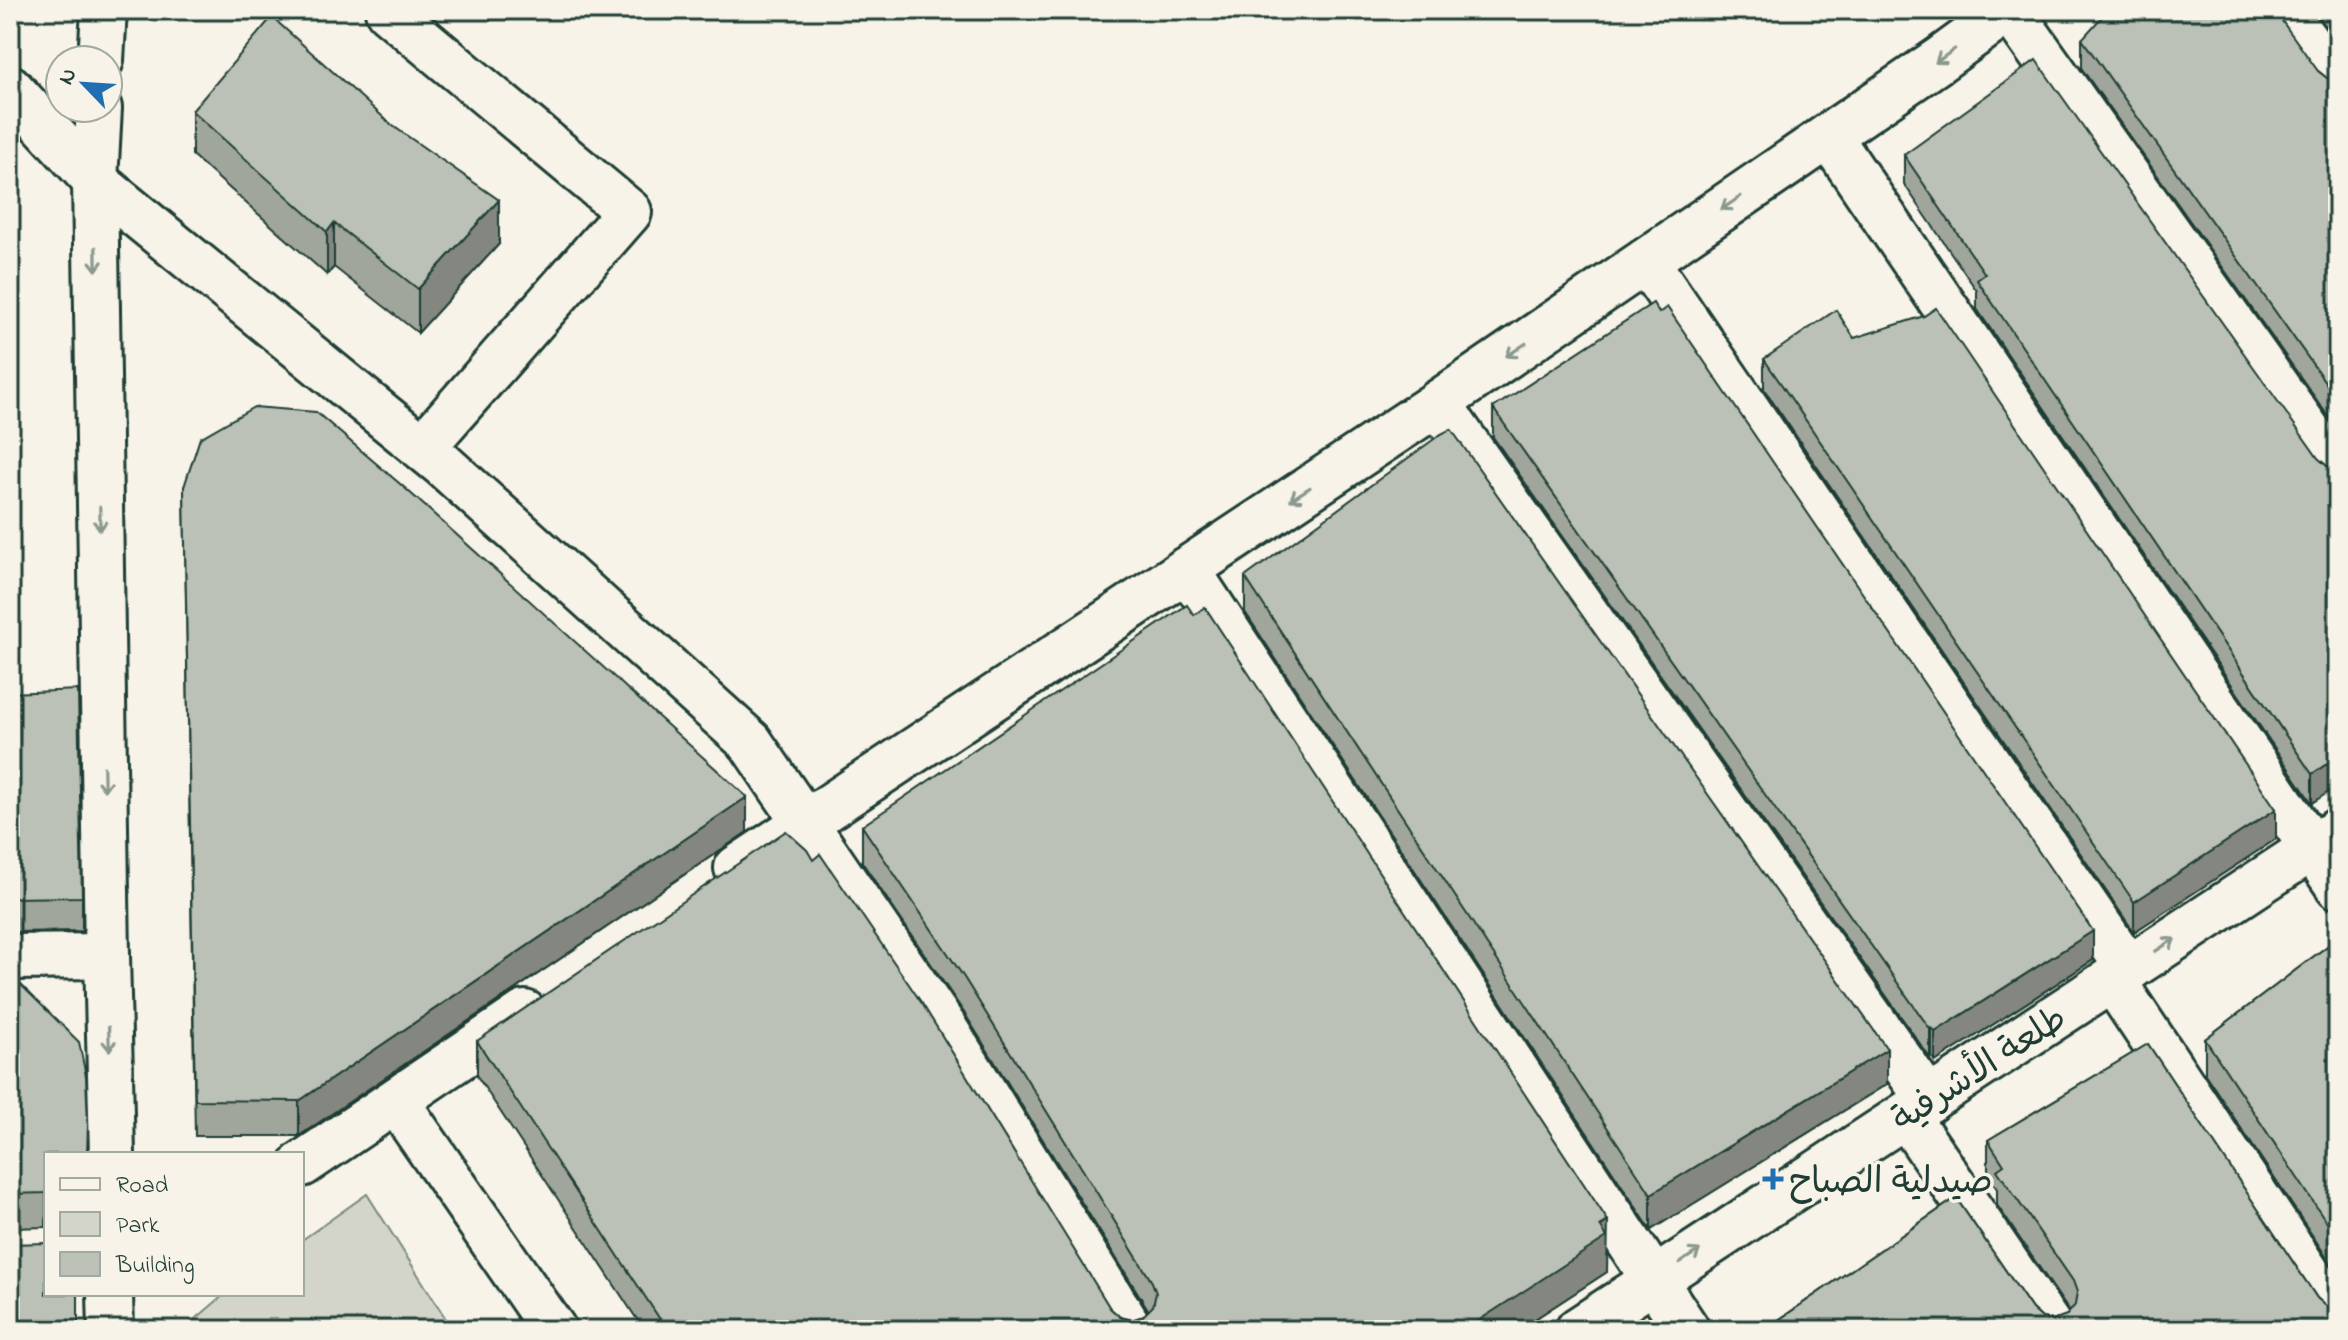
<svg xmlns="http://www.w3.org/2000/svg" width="2348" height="1340" font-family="'Indie Flower','Playpen Sans Arabic',sans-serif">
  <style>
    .green { fill: #d3d5ca; stroke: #79897f; stroke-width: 2 }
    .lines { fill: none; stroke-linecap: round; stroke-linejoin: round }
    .minor-casing { stroke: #1f3d34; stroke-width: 50 }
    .major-casing { stroke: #1f3d34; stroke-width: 50 }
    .minor { stroke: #f7f3e8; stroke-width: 44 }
    .major { stroke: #f7f3e8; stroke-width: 44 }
    .wall { fill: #a1a69d; stroke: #1f3d34; stroke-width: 2 }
    .shaded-wall { fill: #83877f; stroke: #1f3d34; stroke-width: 2 }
    .building { fill: #bbc1b6; stroke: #1f3d34; stroke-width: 2 }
    .oneway { stroke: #8b988e }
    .poi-dot { fill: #1f6fb2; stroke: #f7f3e8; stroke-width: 3 }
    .labels { text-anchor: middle; stroke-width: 7; stroke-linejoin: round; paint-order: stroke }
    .street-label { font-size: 36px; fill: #1f3d34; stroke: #f7f3e8 }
    .poi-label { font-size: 36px; fill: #1f3d34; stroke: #f7f3e8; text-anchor: start }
  </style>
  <rect width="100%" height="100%" fill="#f7f3e8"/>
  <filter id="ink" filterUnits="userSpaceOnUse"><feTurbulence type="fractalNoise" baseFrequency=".0125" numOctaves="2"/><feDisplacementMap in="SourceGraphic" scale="16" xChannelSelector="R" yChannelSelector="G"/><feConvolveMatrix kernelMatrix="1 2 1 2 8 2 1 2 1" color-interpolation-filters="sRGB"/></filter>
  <g filter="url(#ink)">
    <!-- green -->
    <polygon class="green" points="367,1194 453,1330 191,1330 191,1323 225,1294 302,1294 302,1240"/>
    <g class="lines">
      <!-- minor casing -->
      <g class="minor-casing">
        <g id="minor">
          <polyline points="2010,10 2338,473"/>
          <polyline points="2283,10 2338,85"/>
          <polyline points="388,11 629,212 423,447"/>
          <polyline points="101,60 104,10"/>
          <polyline points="10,88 95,181 441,463 750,742 944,1027 1131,1330"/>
          <polyline points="99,108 95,181 107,956 112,1154"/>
          <polyline points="1829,136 2338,886"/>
          <polyline points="1646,261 2129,969"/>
          <polyline points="1438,403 1929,1100"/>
          <polyline points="1187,569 1687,1330"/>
          <polyline points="737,868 1438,403 1938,61 2008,10"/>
          <polyline points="10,957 107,956"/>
          <polyline points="2112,979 2338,1319"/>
          <polyline points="396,1101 554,1330"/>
          <polyline points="1906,1115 2052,1330"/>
          <polyline points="302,1164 525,1013"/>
          <polyline points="110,1294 111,1330"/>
        </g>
      </g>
      <!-- major casing -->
      <g class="major-casing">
        <polyline id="major" points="1578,1330 2338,831"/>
      </g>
      <!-- minor -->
      <use href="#minor" class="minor"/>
      <!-- major -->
      <use href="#major" class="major"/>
    </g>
    <!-- wall -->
    <g class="wall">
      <polygon points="2314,10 2338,10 2338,43"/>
      <polygon points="2082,39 2318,71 2327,78 2338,80 2338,430 2082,69"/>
      <polygon points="192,111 499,244 418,333 334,267 327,275 192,155"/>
      <polygon points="1904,155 2327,466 2312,803 1977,309 1977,291 1904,184"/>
      <polygon points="1854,338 2276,839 2134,932 1764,389 1764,359"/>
      <polygon points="1493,408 2093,960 1935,1062 1932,1057 1930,1058 1493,437"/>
      <polygon points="184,487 747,832 299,1136 195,1136"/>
      <polygon points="1245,577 1887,1084 1651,1230 1245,612"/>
      <polygon points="10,693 82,897 82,931 10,932"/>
      <polygon points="862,826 1608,1256 1607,1257 1607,1272 1518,1330 644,1330 477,1076 477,1041 1110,1308 1120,1317 1132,1320 1143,1316 1149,1311 965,1014 862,862"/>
      <polygon points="2338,938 2338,1274 2205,1074 2205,1039"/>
      <polygon points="10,974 88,1154 46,1154 46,1227 10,1228"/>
      <polygon points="2148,1044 2317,1298 2326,1306 2338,1308 2338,1330 1764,1330 1956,1198 2032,1309 2042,1318 2053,1320 2067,1315 2069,1311 1997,1205 1997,1189 1988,1175 1988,1140"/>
    </g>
    <!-- shaded-wall -->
    <g class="shaded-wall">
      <polygon points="499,200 499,244 418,333 418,289"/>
      <polygon points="334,223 334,267 327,275 327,232"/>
      <polygon points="2338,756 2338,786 2312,803 2312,774"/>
      <polygon points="747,797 747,832 299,1136 299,1101"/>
      <polygon points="2276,809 2276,839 2134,932 2134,902"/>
      <polygon points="2093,931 2093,960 1935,1062 1935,1032"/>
      <polygon points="1932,1028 1932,1057 1930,1058 1930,1029"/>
      <polygon points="1887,1049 1887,1084 1651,1230 1651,1194"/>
      <polygon points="1608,1221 1607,1272 1518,1330 1464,1330"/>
    </g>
    <!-- building -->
    <g class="building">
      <polygon points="2108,10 2274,10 2318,71 2327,78 2338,80 2338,400 2082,39"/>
      <polygon points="272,17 393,126 499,200 418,289 334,223 327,232 192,111"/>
      <polygon points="2036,60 2318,458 2327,466 2338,468 2338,756 2312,774 1977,280 1985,274 1904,155"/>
      <polygon points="1653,303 1659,313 1667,307 2093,931 1935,1032 1932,1028 1930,1029 1493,408"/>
      <polygon points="1936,308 2276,809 2134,902 1764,359 1836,310 1854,338 1924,316"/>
      <polygon points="254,407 316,412 406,489 747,797 299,1101 195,1100 184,487 200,438"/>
      <polygon points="1451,429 1887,1049 1651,1194 1245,577 1441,434"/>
      <polygon points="1187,605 1194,615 1205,607 1608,1221 1600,1226 1607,1237 1464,1330 667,1330 477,1041 786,831 807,850 813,860 820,854 923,1005 1110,1308 1120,1317 1132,1320 1143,1316 1153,1306 1156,1293 1152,1282 965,979 862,826"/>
      <polygon points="78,690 82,897 10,898 10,693"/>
      <polygon points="2338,938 2338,1239 2205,1039"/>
      <polygon points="10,974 79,1042 86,1076 88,1124 87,1154 46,1154 46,1193 10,1194"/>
      <polygon points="2148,1044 2317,1298 2326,1306 2338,1308 2338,1330 1764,1330 1956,1198 2032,1309 2042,1318 2053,1320 2067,1315 2075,1305 2077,1292 2073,1281 1997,1170 2004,1165 1988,1140"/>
      <polygon points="46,1243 46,1294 78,1294 78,1330 10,1330 10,1244"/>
    </g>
    <!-- one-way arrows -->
    <defs><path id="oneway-shaft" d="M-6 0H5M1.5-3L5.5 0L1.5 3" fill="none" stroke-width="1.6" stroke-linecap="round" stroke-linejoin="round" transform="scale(2)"/></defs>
    <g class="oneway">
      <use href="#oneway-shaft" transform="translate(1945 56) rotate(144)"/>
      <use href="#oneway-shaft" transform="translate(1731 203) rotate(146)"/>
      <use href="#oneway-shaft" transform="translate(96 259) rotate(89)"/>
      <use href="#oneway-shaft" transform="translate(1516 350) rotate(146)"/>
      <use href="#oneway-shaft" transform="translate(1300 494) rotate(147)"/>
      <use href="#oneway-shaft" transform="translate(100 519) rotate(89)"/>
      <use href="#oneway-shaft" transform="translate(104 779) rotate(89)"/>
      <use href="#oneway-shaft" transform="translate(2165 945) rotate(-33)"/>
      <use href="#oneway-shaft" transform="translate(109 1039) rotate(88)"/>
      <use href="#oneway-shaft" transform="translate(1690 1256) rotate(-33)"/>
    </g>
  </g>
  <!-- markers -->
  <path class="poi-dot" d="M1769 1167h8v8h8v8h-8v8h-8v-8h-8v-8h8z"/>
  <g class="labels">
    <!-- street labels -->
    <g class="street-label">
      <text transform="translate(1978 1067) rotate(-33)" y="13">طلعة الأشرفية</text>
    </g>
    <!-- poi labels -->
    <g class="poi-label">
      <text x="1789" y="1192">صيدلية الصباح</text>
    </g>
  </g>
  <!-- margin -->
  <rect width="2348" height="1340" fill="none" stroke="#f7f3e8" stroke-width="40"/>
  <rect x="20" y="20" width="2308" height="1300" fill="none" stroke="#1f3d34" stroke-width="3" filter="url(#ink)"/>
  <!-- legend -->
  <rect x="44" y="1152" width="260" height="144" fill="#f7f3e8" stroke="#a1aaa0" stroke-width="2"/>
  <rect x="60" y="1178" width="40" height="12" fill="#f7f3e8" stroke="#a1aaa0" stroke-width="2"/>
  <text x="116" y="1192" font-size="24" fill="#1f3d34">Road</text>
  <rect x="60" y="1212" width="40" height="24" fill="#d3d5ca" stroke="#a1aaa0" stroke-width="2"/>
  <text x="116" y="1232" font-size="24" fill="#1f3d34">Park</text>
  <rect x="60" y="1252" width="40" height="24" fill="#bbc1b6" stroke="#a1aaa0" stroke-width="2"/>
  <text x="116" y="1272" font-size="24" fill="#1f3d34">Building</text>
  <!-- north arrow -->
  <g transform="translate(84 84) rotate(295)"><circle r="38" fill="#f7f3e8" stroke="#a1aaa0" stroke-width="2"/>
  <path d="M0-6L14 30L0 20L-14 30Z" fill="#1f6fb2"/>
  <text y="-12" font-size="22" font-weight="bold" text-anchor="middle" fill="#1f3d34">N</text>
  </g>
</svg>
